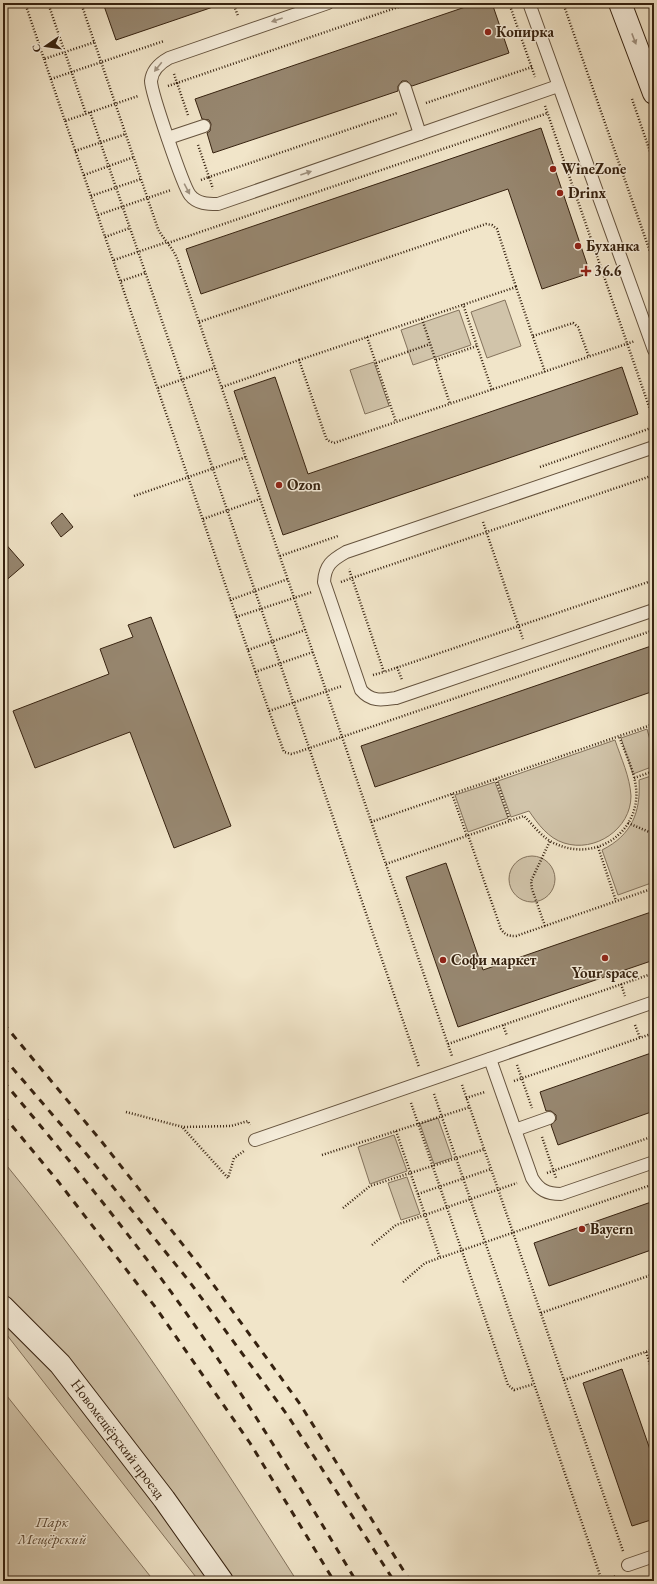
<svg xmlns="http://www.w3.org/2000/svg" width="657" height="1584" font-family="'EB Garamond',serif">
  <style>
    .green { fill: #d1c4aa; stroke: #84735d }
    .building { fill: #978770; stroke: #362210 }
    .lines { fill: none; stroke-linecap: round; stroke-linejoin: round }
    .lane-casing { stroke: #65533e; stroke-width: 14 }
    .secondary-casing { stroke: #362210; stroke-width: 24 }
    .path { stroke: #362210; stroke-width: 2.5; stroke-dasharray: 1 2; stroke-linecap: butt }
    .lane { stroke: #f6eedc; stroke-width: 12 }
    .secondary { stroke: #f6eedc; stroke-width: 22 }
    .rail { stroke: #362210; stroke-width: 3; stroke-dasharray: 7 7; stroke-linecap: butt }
    .oneway { fill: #a09280 }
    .poi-dot { fill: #8f2418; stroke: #f6eedc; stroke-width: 1.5 }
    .labels { text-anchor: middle; stroke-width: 3; stroke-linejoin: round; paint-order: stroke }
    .poi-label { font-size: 15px; font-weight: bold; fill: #362210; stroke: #f6eedc; text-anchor: start }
    .street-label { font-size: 15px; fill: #362210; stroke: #f6eedc }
    .park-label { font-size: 15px; font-style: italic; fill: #5d4a36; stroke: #f6eedc }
  </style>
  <rect width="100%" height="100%" fill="#f1e5c9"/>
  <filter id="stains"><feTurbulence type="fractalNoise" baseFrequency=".005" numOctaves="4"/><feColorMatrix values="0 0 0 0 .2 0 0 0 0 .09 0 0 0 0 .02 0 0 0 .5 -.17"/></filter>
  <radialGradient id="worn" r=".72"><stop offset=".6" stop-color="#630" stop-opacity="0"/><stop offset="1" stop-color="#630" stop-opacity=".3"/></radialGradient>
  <!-- green -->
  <g class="green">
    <polygon points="505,300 521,346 487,358 471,312"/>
    <polygon points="459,310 471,345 413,365 401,330"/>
    <polygon points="374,362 389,406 365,414 350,370"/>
    <polygon points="647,729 650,740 654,739 654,766 633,774 621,738"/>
    <path d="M615,740C621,758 630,777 631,796C631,829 595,853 564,843C548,838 538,824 529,811L511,817L498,781Z"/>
    <path d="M654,775V882L618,895L602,850C632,835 641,812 639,780Z"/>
    <polygon points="495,782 508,818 468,832 455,795"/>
    <circle cx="532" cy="879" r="23"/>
    <polygon points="438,1118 452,1158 434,1164 420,1124"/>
    <polygon points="394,1135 407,1171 370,1184 358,1147"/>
    <path d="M3,1161C111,1293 205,1437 297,1581H199L3,1330Z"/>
    <polygon points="407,1177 420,1214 401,1220 388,1183"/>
    <polygon points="3,1391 154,1581 3,1581"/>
  </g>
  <!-- building -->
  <g class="building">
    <polygon points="103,3 215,3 216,6 116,40"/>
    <polygon points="477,3 492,3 509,53 412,86 407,81 402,81 398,86 398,91 213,153 207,133 210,131 211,124 209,120 202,119 195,99"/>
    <polygon points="541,128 590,273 542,289 508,189 201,294 186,249"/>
    <polygon points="622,367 638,414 283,535 234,391 275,377 308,474"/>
    <polygon points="62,513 73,527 61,537 51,523"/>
    <polygon points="3,541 24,565 3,583"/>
    <polygon points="151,617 231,826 174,848 130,732 35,768 13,711 109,674 100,649 133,637 128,625"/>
    <polygon points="654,645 654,691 375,787 361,746"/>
    <polygon points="446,863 483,970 654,911 654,960 458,1027 406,877"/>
    <polygon points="654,1052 654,1111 558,1145 551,1125 556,1120 556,1115 551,1111 546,1111 540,1092"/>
    <polygon points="654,1201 654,1249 549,1286 534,1243"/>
    <polygon points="622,1369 654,1461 654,1519 632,1526 583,1383"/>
  </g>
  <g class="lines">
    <!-- lane casing -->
    <g class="lane-casing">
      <g id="lane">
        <path d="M328,3L169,58C160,63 152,70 151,81C151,92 183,186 190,195C197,204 208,204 218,204L558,86"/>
        <polyline points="529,3 654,350"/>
        <polyline points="405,88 420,134"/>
        <polyline points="168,138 204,126"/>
        <path d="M654,447L346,552C332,560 325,565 324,582L361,690C371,702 382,700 396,698L654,610"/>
        <path d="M490,1059L532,1178C539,1190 547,1194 561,1194L654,1162"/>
        <polyline points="515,1130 549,1118"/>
        <polyline points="255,1140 654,1002"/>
        <polyline points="628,1565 654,1556"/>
      </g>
    </g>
    <!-- secondary casing -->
    <g class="secondary-casing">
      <g id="secondary">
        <polyline points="620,3 654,93"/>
        <polyline points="3,1307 60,1364 164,1499 222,1581"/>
      </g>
    </g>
    <!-- path -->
    <g class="path">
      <polyline points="25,3 44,59 95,42"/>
      <polyline points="48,3 86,114"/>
      <path d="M81,3L158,229C164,240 174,249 178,261L452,1056"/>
      <polyline points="233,3 238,16"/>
      <polyline points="509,3 535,77"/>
      <polyline points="563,3 654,263"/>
      <polyline points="44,59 65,121 138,96"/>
      <polyline points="51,79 164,41"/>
      <polyline points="168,86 177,83 174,74"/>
      <polyline points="632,99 654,163"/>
      <polyline points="426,103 532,67"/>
      <polyline points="545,106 654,421"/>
      <polyline points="90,112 419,1067"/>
      <polyline points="188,115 177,83 410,3"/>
      <polyline points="65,121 269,711 284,752 291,754 295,753 654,630"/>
      <polyline points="198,145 209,177 397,113"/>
      <polyline points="75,151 126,134"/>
      <polyline points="84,175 134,157"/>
      <polyline points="201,180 209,177 213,189"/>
      <polyline points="91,196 141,179"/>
      <polyline points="98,215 171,190"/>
      <polyline points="105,237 130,228"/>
      <polyline points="168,243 548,113"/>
      <polyline points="114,260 167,242"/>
      <polyline points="121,281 145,273"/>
      <polyline points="422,319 450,404"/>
      <polyline points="199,322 486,224 492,225 497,229 516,287"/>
      <polyline points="533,336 573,323 578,327 589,357"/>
      <polyline points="367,337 396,422"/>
      <polyline points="477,346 492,390"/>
      <polyline points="299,360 516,287 545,372"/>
      <polyline points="436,360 477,346 463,304"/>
      <polyline points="376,363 430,344"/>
      <polyline points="222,387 299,360 325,435 327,440 334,443 635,341"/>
      <polyline points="158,388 215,368"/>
      <polyline points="540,467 654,427"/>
      <polyline points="654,475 352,578 384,672 654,580"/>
      <polyline points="134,496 246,457"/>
      <polyline points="203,519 260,499"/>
      <polyline points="483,522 523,639"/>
      <polyline points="280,556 338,536"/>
      <polyline points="341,582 352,578 349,569"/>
      <polyline points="230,600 288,579"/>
      <polyline points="236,617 312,592"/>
      <polyline points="248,650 305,630"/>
      <polyline points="397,667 402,680"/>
      <polyline points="255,672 313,652"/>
      <polyline points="373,675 384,672"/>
      <polyline points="269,711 342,686"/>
      <polyline points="634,778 654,771"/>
      <polyline points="496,779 510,821"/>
      <polyline points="452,794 467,836"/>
      <polyline points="371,822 654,724"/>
      <polyline points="628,823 654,834"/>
      <path d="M468,835L501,929C505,935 508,936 516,936L654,888"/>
      <polyline points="598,847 616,901"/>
      <path d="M386,864L524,816C534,826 543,839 556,844C591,860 631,839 636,801C639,779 626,756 619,736"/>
      <polyline points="545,926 532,889 531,881 550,841"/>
      <polyline points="621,984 625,996"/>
      <polyline points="503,1025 507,1036"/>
      <polyline points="635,1025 640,1038"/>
      <polyline points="448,1044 654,973"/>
      <polyline points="517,1065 532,1108"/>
      <polyline points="514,1081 654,1033"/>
      <polyline points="462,1085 623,1551"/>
      <polyline points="434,1094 602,1581"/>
      <polyline points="466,1098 485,1092"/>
      <polyline points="411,1103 508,1385 514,1390 534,1384"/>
      <polyline points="126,1112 183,1127 231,1126 248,1121 250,1125"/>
      <polyline points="183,1128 228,1178 234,1158 244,1151"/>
      <polyline points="396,1131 440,1258"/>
      <polyline points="542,1137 556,1178"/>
      <polyline points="322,1155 470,1107"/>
      <polyline points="547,1173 654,1136"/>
      <polyline points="418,1194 491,1169"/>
      <polyline points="343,1208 370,1186 485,1149"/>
      <polyline points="372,1245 396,1225 517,1183"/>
      <polyline points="403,1282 425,1263 654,1184"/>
      <polyline points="541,1313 654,1274"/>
      <polyline points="646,1352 654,1376"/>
      <polyline points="564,1380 654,1349"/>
      <polyline points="603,1581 616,1576"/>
    </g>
    <!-- lane -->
    <use href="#lane" class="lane"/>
    <!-- secondary -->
    <use href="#secondary" class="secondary"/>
    <!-- rail -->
    <g class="rail">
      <polyline points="3,1023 102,1142 202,1269 300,1404 410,1581"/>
      <polyline points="3,1057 88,1156 189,1281 288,1416 394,1581"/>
      <path d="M3,1081C62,1151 120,1222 174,1296C240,1387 298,1484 356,1581"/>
      <polyline points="3,1115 57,1180 156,1308 250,1443 334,1581"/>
    </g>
  </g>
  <!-- one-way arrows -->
  <defs><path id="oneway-solid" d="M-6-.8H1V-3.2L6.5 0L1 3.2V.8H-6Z"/></defs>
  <g class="oneway">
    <use href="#oneway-solid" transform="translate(277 20) rotate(161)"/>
    <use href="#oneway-solid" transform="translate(634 39) rotate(69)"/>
    <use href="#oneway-solid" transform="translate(158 67) rotate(129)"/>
    <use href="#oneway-solid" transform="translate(306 173) rotate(-19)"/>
    <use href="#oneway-solid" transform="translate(187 189) rotate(62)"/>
  </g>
  <!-- markers -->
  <g class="poi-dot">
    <circle cx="488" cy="32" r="4"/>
    <circle cx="553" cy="169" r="4"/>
    <circle cx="560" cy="193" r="4"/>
    <circle cx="578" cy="246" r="4"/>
    <path d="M584 265h4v4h4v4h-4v4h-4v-4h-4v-4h4z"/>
    <circle cx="279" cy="485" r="4"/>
    <circle cx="605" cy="958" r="4"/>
    <circle cx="443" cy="960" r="4"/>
    <circle cx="582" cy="1229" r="4"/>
  </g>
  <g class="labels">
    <!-- poi labels -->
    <g class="poi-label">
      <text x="496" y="37">Копирка</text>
      <text x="561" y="174">WineZone</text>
      <text x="568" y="198">Drinx</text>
      <text x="586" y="251">Буханка</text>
      <text x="594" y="276">36.6</text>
      <text x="287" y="490">Ozon</text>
      <text x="451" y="965">Софи маркет</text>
      <text x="605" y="978" text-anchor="middle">Your space</text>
      <text x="590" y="1234">Bayern</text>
    </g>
    <!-- street labels -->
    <g class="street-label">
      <text transform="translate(118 1439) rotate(53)" y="5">Новомещёрский проезд</text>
    </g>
    <!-- park labels -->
    <g class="park-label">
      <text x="52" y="1527">Парк<tspan x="52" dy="17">Мещёрский</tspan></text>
    </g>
  </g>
  <!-- margin -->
  <rect width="657" height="1584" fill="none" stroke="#f1e5c9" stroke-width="16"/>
  <rect x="4" y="4" width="649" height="1576" fill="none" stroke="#362210" stroke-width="2"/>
  <rect x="8" y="8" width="641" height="1568" fill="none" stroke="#362210"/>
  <!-- north arrow -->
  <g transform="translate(46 46) rotate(257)" stroke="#f6eedc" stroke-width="3" paint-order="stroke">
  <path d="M0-3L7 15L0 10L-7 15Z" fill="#362210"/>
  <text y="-6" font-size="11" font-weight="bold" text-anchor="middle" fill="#362210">С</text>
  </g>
  <rect width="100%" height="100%" filter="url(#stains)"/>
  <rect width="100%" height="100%" fill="url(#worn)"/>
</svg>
